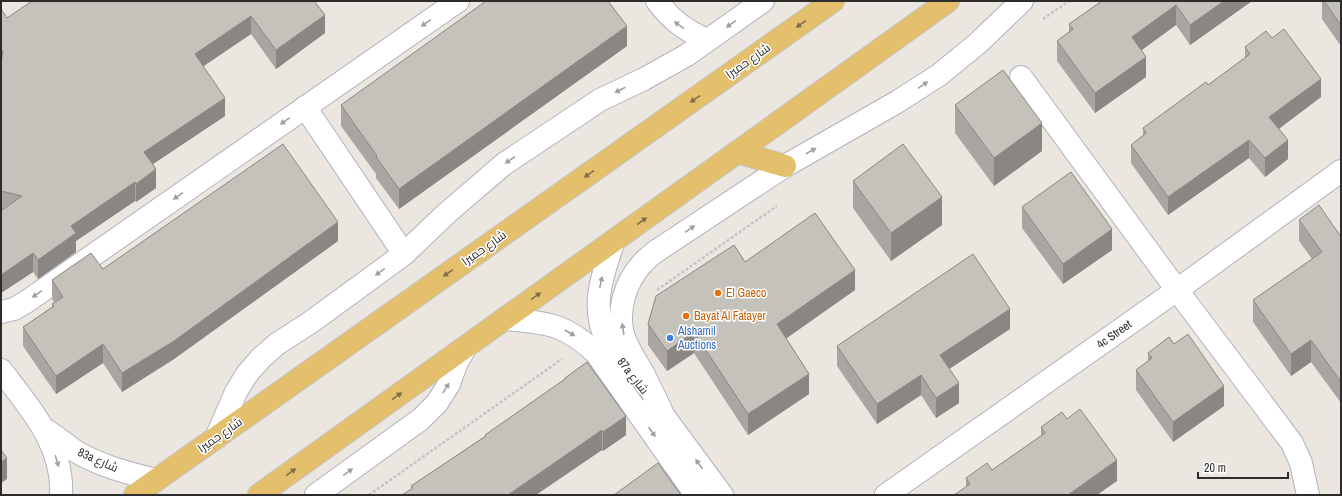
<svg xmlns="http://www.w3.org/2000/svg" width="1342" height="496" font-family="'Archivo Narrow',Cairo,sans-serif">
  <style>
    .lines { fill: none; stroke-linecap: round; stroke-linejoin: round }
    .minor-casing { stroke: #b0b3bb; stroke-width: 24 }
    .major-casing { stroke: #c4c4c4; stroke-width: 24 }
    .path { stroke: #c4c4c4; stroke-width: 2.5; stroke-dasharray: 3 2; stroke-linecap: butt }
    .minor { stroke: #fff; stroke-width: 22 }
    .major { stroke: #e4c06d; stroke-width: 22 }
    .wall { fill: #a9a6a1 }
    .shaded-wall { fill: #8a8783 }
    .building { fill: #c5c1bb; stroke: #8a8783 }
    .oneway { fill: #a0a0a0 }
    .oneway2 { fill: #7f6f49 }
    .food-dot { fill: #e8710a; stroke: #fff; stroke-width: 1.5 }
    .shop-dot { fill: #3f7fe0; stroke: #fff; stroke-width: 1.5 }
    .labels { text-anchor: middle; stroke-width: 3; stroke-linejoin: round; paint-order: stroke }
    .street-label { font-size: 12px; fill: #2c2c2c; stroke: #fff }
    .food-label { font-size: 12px; fill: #c56008; stroke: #fff; text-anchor: start }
    .shop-label { font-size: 12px; fill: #366cbe; stroke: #fff; text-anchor: start }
  </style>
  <rect width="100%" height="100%" fill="#ece6e0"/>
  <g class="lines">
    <!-- minor casing -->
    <g class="minor-casing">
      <g id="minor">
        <path d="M657,1C672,21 685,30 707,40"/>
        <polyline points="1021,77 1177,290 1292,443 1301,463 1308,495"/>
        <polyline points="305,107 404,254"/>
        <path d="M614,241C602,275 589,310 609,345C615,355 624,365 632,374"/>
        <polyline points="1,312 14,309 26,302 458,1"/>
        <path d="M505,319C547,323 564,323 596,353L696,495"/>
        <path d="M1,370C29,407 64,445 61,495"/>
        <polyline points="654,403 722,495"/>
        <path d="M663,415C657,401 650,387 643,373C636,361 627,348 623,334C617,311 625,283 641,265C645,260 650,256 655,252L785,166L897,102L939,75L977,44L1022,1"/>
        <path d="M44,429C54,435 63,442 72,449C97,465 127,473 156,480"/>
        <polyline points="216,438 236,392 247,374 261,358 277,344 311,322 404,254 447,213 504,164 600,100 644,79 687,55 763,1"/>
        <polyline points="316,495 421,419 437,403 449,384 456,364 465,348"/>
        <path id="s1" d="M886,495L1177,290L1341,171"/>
      </g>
    </g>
    <!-- major casing -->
    <g class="major-casing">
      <g id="major">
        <polyline points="737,152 785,166"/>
        <polyline points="135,495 833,1"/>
        <polyline points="259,495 948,1"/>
      </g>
    </g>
    <!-- path -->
    <g class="path">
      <polyline points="1043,19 1069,1"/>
      <polyline points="657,290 777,206"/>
      <polyline points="369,495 562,359"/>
    </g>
    <!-- minor -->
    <use href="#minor" class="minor"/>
    <!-- major -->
    <use href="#major" class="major"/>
  </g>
  <!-- wall -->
  <g class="wall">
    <polygon points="314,1 325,33 276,69 251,34 203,66 225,116 153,164 156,188 136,202 135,201 76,241 76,252 38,279 33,272 1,293 1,211 3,210 1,209 1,9 7,18"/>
    <polygon points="1102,1 1252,1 1190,45 1176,25 1142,50 1146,77 1095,113 1057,61 1057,41 1069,32 1069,24"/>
    <polygon points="1322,1 1341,1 1341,46 1322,19"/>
    <polygon points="1272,38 1321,97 1279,129 1288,159 1265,177 1249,158 1168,215 1131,163 1131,145 1143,136 1143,128 1208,85 1245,58 1245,47"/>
    <polygon points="627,46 399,209 376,178 376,174 341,126 341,105"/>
    <polygon points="955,105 1042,151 994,186 955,133"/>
    <polygon points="853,181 942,225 891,261 853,208"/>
    <polygon points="1022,207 1112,250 1063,284 1022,228"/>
    <polygon points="1299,220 1341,237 1341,403 1311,362 1291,376 1253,322 1253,300 1312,259 1299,241"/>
    <polygon points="338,241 174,359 122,392 103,363 56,394 23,346 23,327 52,307 52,304 55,303 52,299 52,280 103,269"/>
    <polygon points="745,262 855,290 786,338 809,394 748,435 694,353 667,371 648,345 648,324"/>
    <polygon points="1010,329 949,369 959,403 936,418 921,395 877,424 837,366 837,346"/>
    <polygon points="1174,344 1224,406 1173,442 1136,390 1136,370 1148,361 1148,353"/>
    <polygon points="565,378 626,435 603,451 602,450 411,489 411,486 485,436 485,435 565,380"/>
    <polygon points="1041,427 1117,481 966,486 966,478 992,470 1041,436"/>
  </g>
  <!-- shaded-wall -->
  <g class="shaded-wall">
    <polygon points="1224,1 1252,1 1190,45 1190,25"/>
    <polygon points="1176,5 1176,25 1132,57 1132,37"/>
    <polygon points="325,15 325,33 276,69 276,50"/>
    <polygon points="251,16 251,34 195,72 195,54"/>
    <polygon points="627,26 627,46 399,209 399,189"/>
    <polygon points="1146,57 1146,77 1095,113 1095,93"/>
    <polygon points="1321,79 1321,97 1269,136 1269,117"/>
    <polygon points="225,98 225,116 144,170 144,152"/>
    <polygon points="1042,123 1042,151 994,186 994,158"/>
    <polygon points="1249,140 1249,158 1168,215 1168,197"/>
    <polygon points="1288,140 1288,159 1265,177 1265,158"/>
    <polygon points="156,169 156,188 136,202 136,184"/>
    <polygon points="135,182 135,201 76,241 76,252 38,279 38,260 71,226"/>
    <polygon points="942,197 942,225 891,261 891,233"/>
    <polygon points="338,222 338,241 174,359 122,392 122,373"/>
    <polygon points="1112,229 1112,250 1063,284 1063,264"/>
    <polygon points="33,253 33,272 1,293 1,275"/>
    <polygon points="855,270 855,290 777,345 777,324"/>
    <polygon points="1010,309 1010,329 940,375 940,355"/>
    <polygon points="694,332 694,353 667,371 667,351"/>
    <polygon points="1311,340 1311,362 1291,376 1291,354"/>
    <polygon points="103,344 103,363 56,394 56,376"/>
    <polygon points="809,374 809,394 748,435 748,414"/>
    <polygon points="921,375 921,395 877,424 877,404"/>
    <polygon points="959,383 959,403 936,418 936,398"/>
    <polygon points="1224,386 1224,406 1173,442 1173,422"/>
    <polygon points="626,416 626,435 603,451 603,432"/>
    <polygon points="602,430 602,450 536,495 508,495"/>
    <polygon points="7,458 7,479 1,483 1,462"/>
    <polygon points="1117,460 1117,481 1097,495 1068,495"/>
  </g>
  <!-- building -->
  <g class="building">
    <polygon points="32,1 314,1 325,15 276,50 251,16 195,54 225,98 144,152 156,169 136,184 135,182 71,226 76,233 38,260 33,253 1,275 1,211 22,196 1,191 1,63 3,51 1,49 1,9 7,18"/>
    <polygon points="486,1 608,1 627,26 399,189 376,157 377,156 341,105"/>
    <polygon points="1102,1 1224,1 1190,25 1176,5 1132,37 1146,57 1095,93 1057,41 1073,29 1069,24"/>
    <polygon points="1324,1 1341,1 1341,25"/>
    <polygon points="1284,29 1321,79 1269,117 1288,140 1265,158 1249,140 1168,197 1131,145 1146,133 1143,128 1206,82 1208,85 1250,54 1245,47 1266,31 1272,38"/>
    <polygon points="1003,70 1042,123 994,158 955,105"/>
    <polygon points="283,144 338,222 174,341 122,373 103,344 56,376 23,327 54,306 52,304 63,297 52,280 91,253 103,269"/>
    <polygon points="903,144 942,197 891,233 853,181"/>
    <polygon points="1071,172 1112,229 1063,264 1022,207"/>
    <polygon points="1319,205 1341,237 1341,382 1311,340 1291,354 1253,300 1322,252 1299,220"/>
    <polygon points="815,213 855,270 777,324 809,374 748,414 694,332 667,351 648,324 656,296 734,245 745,262"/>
    <polygon points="973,254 1010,309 940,355 959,383 936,398 921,375 877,404 837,346"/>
    <polygon points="1188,334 1224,386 1173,422 1136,370 1152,358 1148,353 1169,337 1174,344"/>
    <polygon points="587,362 626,416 603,432 602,430 508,495 402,495 413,488 411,486 486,436 485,435 565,379 565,378"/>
    <polygon points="1080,409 1117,460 1068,495 954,495 970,484 966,478 987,463 992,470 1045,433 1041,427 1062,412 1067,419"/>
    <polygon points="1,450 7,458 1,462"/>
    <polygon points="658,463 681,495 614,495"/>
  </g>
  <!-- one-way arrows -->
  <defs><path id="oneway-solid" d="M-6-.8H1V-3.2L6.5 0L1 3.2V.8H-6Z"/></defs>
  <g class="oneway">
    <use href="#oneway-solid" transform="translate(426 23) rotate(145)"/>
    <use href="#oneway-solid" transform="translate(731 24) rotate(145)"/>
    <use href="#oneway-solid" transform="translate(679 25) rotate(-144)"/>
    <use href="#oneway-solid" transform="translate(923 85) rotate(-34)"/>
    <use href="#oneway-solid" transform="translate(620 90) rotate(153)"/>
    <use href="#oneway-solid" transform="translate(285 121) rotate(145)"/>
    <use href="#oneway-solid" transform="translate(811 151) rotate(-29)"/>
    <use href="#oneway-solid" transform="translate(510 160) rotate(145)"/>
    <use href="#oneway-solid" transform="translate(178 196) rotate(145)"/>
    <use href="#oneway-solid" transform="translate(690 229) rotate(-34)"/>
    <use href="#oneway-solid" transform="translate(380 272) rotate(144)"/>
    <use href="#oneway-solid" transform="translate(601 282) rotate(-78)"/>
    <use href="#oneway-solid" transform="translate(37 294) rotate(145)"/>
    <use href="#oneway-solid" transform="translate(623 329) rotate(-99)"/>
    <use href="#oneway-solid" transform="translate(570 333) rotate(30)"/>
    <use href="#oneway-solid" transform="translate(446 388) rotate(-59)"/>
    <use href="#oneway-solid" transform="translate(652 432) rotate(55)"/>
    <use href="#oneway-solid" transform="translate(57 461) rotate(73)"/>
    <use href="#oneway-solid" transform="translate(699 464) rotate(-126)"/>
    <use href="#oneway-solid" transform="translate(348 472) rotate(-36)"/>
  </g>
  <g class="oneway2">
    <use href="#oneway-solid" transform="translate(801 24) rotate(145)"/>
    <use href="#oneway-solid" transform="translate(695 99) rotate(145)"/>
    <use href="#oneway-solid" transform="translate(589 174) rotate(145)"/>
    <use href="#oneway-solid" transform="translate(642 221) rotate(-36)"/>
    <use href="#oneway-solid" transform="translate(448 273) rotate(145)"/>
    <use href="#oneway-solid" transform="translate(536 296) rotate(-36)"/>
    <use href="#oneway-solid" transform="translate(397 396) rotate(-36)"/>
    <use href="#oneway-solid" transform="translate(291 472) rotate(-36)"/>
  </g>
  <!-- markers -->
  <g class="food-dot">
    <circle cx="718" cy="293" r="4"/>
    <circle cx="686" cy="316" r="4"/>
  </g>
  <circle class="shop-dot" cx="670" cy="338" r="4"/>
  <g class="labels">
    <!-- street labels -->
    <g class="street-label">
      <text transform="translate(748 61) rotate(-35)" y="4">شارع جميرا</text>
      <text transform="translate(484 248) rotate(-35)" y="4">شارع جميرا</text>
      <text dy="4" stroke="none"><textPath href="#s1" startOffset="279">4c Street</textPath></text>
      <text transform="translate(633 376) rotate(52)" y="4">87a شارع</text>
      <text transform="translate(220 435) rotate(-35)" y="4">شارع جميرا</text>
      <text transform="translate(98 460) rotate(24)" y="4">83a شارع</text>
    </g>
    <!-- food labels -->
    <g class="food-label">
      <text x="726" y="297">El Gaeco</text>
      <text x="694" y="320">Bayat Al Fatayer</text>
    </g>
    <!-- shop labels -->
    <g class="shop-label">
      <text x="678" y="335">Alshamil<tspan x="678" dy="14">Auctions</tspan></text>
    </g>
  </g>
  <!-- border -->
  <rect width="1342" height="496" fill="none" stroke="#2c2c2c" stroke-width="4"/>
  <!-- scale -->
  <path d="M1198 472v6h90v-6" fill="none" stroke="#2c2c2c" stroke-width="2"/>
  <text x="1204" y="472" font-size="12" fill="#2c2c2c" stroke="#ffffff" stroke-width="3" paint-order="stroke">20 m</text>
</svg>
